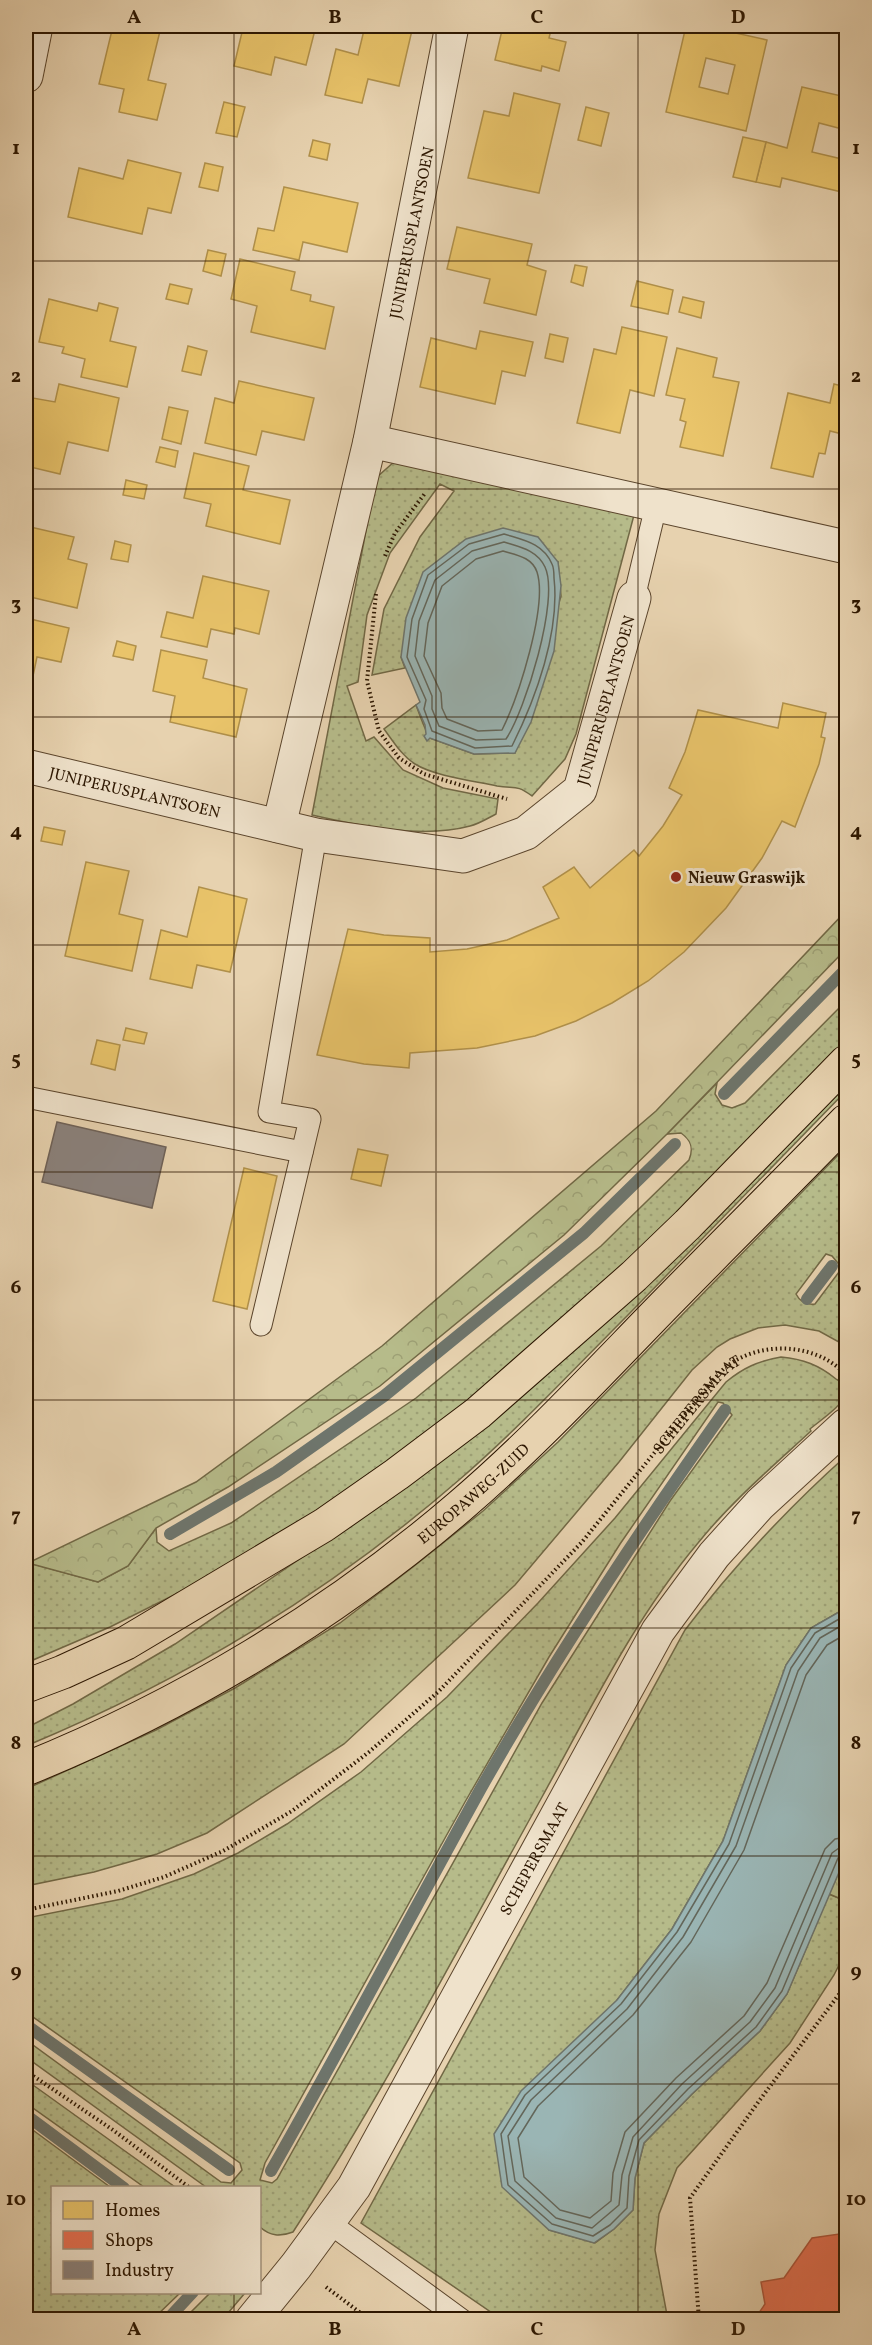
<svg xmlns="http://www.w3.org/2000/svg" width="872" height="2345" font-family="Vollkorn,serif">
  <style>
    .grass { fill: url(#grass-dots); stroke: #716845; stroke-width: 1.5; fill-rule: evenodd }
    .forest { fill: url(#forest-crowns); stroke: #716845; stroke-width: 1.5 }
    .water { fill: #9ab5b4; stroke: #6e756c; stroke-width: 1.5 }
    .homes { fill: #e9c46a; stroke: #b0904a; stroke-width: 1.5; fill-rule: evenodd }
    .shops { fill: #e76f51; stroke: #af5439; stroke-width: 1.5 }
    .industry { fill: #8a817c; stroke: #6e6157; stroke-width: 1.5 }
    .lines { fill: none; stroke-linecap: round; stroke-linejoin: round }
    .shore { stroke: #63665a; stroke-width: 1.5 }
    .stream { stroke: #6e756c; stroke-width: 12 }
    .service-casing { stroke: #5b452c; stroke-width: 23 }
    .minor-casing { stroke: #5b452c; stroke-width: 35 }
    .primary-casing { stroke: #2c1600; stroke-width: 35 }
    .path { stroke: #2c1600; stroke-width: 4; stroke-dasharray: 1.5 3; stroke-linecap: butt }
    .service { stroke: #efe2cb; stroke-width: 21 }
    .minor { stroke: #efe2cb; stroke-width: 33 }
    .primary { stroke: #e7d2af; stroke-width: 33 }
    .grid { fill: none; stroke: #2c1600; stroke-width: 1.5; stroke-opacity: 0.55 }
    .poi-dot { fill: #8f2418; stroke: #efe2cb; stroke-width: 2 }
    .labels { text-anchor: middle; stroke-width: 6; stroke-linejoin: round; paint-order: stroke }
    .street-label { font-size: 16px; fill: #2c1600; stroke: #efe2cb }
    .poi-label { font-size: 16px; font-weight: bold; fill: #2c1600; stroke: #efe2cb; text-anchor: start }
    .neatline { fill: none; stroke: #2c1600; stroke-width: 2 }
    .grid-label { font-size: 20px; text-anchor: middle; font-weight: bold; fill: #2c1600 }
  </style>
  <defs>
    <pattern id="grass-dots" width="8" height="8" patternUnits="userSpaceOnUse" patternTransform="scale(1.5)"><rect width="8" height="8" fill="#b6bb8a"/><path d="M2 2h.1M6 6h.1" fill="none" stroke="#9da075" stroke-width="1.8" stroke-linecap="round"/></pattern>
    <pattern id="forest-crowns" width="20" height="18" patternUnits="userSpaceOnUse" patternTransform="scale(1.5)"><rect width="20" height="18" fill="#b6bb8a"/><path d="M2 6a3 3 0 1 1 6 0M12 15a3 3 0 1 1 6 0" fill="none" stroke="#9da075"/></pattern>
  </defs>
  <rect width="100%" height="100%" fill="#e7d2af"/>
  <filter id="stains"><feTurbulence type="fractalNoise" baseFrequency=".00333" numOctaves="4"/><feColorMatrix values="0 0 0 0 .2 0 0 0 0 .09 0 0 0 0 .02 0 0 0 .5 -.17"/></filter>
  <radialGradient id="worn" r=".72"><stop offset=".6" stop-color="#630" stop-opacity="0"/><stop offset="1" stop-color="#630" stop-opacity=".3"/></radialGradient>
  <!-- grass -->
  <g class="grass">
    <path d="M395,461L634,515L576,734L565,759L532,796C516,784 515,789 497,786C474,781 434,776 415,764C402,756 393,741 384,729L416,705C419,713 426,733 430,738L474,754L515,753L561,596L558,562L401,657L405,668L372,675L384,609L420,537L454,491L440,484L390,553L367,615L358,682L347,686L366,741L374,737L403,770L443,788L498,799L496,814C488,818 479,824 470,826C422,839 360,826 312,815L376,478Z"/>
    <path d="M846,1001V1047L734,1162L491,1388L355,1490L212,1576L110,1627L26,1663V1562L98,1582L128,1566L156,1528L157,1542L169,1551L231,1523L416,1398L601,1246L689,1160C694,1148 691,1140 681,1133L667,1134L717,1083L715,1094L722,1105L732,1108L745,1103Z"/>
    <path d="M846,1078V1091C773,1166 700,1241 627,1316C572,1371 518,1429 459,1480C330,1592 183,1681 26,1746V1728L73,1704L175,1644L326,1541Z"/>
    <path d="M846,1147V1346L819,1331L785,1325L758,1328L730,1339L717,1347L692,1370L619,1462L515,1585L344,1744L207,1833L157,1854L94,1872L26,1886V1789L156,1730L235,1688L340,1623L413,1567L483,1511L558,1442ZM826,1254L832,1256L842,1268L815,1304C806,1305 800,1302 796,1294Z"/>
    <path d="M781,1357C803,1359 819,1365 836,1379C842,1383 847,1386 846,1393C845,1404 818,1422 810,1429L811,1431C772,1467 731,1502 698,1543C634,1619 590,1710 542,1797C461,1943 384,2092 293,2232C280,2237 270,2236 260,2227V2188L206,2187L26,2057V2040L221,2182L231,2183L242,2170L240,2163L26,2012V1918L122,1899L194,1874L238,1853L287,1824L361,1772L447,1697L538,1603L615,1518L726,1382C743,1368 758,1361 781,1357ZM718,1402L723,1403L732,1415L670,1501L542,1703L277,2179L272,2183L260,2180L265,2163L465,1802L549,1657L620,1544Z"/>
    <path d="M846,1456V1608L811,1628L786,1665L723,1841L672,1929L617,2000L549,2230L595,2243L614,2229L633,2210L635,2178L644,2143L692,2094L760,2031L787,1994L829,1894L846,1901V1951L834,1975L790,2043L677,2168L659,2214L655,2250L667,2315L650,2320L501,2319L361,2223L685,1630C733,1567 787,1509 846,1456Z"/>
    <polygon points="26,2080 175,2187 144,2187 26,2103"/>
    <polygon points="26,2125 110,2187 52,2188 52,2292 180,2293 153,2319 26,2319"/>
    <polygon points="211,2292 245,2293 223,2319 184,2319"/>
  </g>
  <!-- forest -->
  <g class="forest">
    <polygon points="846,911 846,949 667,1134 564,1235 380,1386 228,1487 156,1528 128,1566 98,1582 28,1563 196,1482 382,1346 656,1111"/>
    <polygon points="846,1856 846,1901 829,1894"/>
  </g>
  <!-- water -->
  <g class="water">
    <polygon points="503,528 538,537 558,562 561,586 554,651 531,722 515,753 474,754 430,738 427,741 424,736 426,734 425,725 416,705 420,702 401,657 406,618 423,572 466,539"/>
    <polygon points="846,1608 846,1856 787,1994 760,2031 692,2094 644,2143 635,2178 633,2210 614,2229 594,2243 549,2230 502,2187 494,2134 521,2091 617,2000 672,1929 723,1841 786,1665 811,1628"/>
  </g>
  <!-- homes -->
  <g class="homes">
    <polygon points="113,26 161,27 148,80 166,84 157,120 119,112 124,89 99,84"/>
    <polygon points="267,26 316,26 306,65 275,57 271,75 234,66 243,28 265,33"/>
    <polygon points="365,26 413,26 399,86 368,79 362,103 325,95 336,49 358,55"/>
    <polygon points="503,26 552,26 549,38 566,42 559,71 542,66 541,71 495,60"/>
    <path d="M686,26H704L767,40L746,131L666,112ZM706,58L735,65L728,94L699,87Z"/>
    <polygon points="802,87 846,97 846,130 819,123 812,152 842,159 846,139 846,193 782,178 780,187 756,182 766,142 787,148"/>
    <polygon points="514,93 560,104 539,193 468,178 484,111 509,116"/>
    <polygon points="224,102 245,107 237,137 216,133"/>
    <polygon points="586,107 609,113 601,146 578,140"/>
    <polygon points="743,137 766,142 756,182 733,177"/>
    <polygon points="313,140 330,144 327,160 309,156"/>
    <polygon points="128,160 181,173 171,213 148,208 142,234 68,217 79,168 123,179"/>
    <polygon points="205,163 223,167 218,191 199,187"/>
    <polygon points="284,187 358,203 347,252 303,242 299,260 253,250 258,228 274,231"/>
    <polygon points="457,227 532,244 527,265 546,271 536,315 484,303 490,279 447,269"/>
    <polygon points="208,250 226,254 221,276 203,271"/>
    <polygon points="240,259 295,272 291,290 311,295 310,301 334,307 325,349 251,332 257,306 231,299"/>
    <polygon points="575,265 587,267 583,286 571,282"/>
    <polygon points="637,281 673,290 668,314 631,306"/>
    <polygon points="170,284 192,289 188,304 166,299"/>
    <polygon points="683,297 704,302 701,318 679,312"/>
    <polygon points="49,299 97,311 99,303 118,308 110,341 136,347 127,387 81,377 85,359 62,353 64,347 39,342"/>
    <polygon points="622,327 667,337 654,396 630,390 620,433 577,423 594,349 616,354"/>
    <polygon points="480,331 533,342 525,376 502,371 495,404 420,387 431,338 476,349"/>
    <polygon points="550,334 568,338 563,362 545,358"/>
    <polygon points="188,346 207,351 201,375 182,371"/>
    <polygon points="677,348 717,358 713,377 739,382 723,456 680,447 686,422 680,420 685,399 666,395"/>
    <polygon points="239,381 314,398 304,440 262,431 256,455 205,443 215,398 234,403"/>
    <polygon points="59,384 119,398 108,451 68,442 60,474 26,466 26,419 28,420 33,398 55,402"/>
    <polygon points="834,384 846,387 846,435 830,431 825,454 819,453 813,477 771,468 788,393 830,403"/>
    <polygon points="169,407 188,411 181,444 162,439"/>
    <polygon points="160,447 178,451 175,467 156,462"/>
    <polygon points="194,453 249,466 243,490 290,500 280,544 206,526 211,504 184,498"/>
    <polygon points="126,480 147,485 144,499 123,495"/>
    <polygon points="26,526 74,537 68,559 87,564 77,608 26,596 31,572 26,571"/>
    <polygon points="115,541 131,545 128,562 111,559"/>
    <polygon points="203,576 269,591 259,634 235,628 234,634 211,629 207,647 161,637 167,612 193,618"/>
    <polygon points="26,618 69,628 61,662 37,657 30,690 26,689"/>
    <polygon points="117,641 136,646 133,660 113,656"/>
    <polygon points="161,650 207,660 203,678 247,689 236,737 170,722 175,696 153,691"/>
    <polygon points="783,703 826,713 821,737 825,738 819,764 795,827 782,821 762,858 726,908 684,952 648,981 612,1003 576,1021 535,1036 477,1048 410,1053 409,1068 364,1064 317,1055 348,929 384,935 430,938 430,952 467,949 507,940 559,918 543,887 574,867 590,888 634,850 639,856 663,826 682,795 669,788 685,752 698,710 778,728"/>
    <polygon points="44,827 65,831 62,845 41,841"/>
    <polygon points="86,862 129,871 119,914 143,920 132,971 65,956"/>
    <polygon points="199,887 247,899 230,972 197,965 192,988 150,979 161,930 187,937"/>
    <polygon points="126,1028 147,1033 144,1044 123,1040"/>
    <polygon points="97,1040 120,1045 115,1070 91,1064"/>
    <polygon points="358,1149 388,1155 381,1186 351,1179"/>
    <polygon points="244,1168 277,1176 247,1309 213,1301"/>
  </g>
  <!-- shops -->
  <polygon class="shops" points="846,2233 846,2318 754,2320 765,2304 761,2282 784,2278 812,2238"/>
  <!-- industry -->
  <polygon class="industry" points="57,1122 166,1147 152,1208 42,1182"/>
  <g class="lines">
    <!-- shore -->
    <g class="shore">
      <path d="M504,534C523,540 543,543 552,564C554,568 554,574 554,578C560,632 536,698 512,746L475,748L432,731L424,709L426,700L407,657L412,619L428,575L469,544Z"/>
      <path d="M504,542C520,547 537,550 545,567C560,599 525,711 506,739L476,740L439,726L432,709V696L415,656L419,621L435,580L472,551Z"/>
      <path d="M503,551C516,555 532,557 537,572C548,606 518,698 502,730L478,731L447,719L442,708L441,693L424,656L428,623L442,586L476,559Z"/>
      <polyline points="846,1615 815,1633 791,1668 729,1844 677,1932 621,2004 525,2095 501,2134 508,2185 552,2224 593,2236 610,2225 627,2208 629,2176 639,2140 688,2089 756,2027 782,1991 838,1858 846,1854"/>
      <polyline points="846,1623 820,1638 798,1671 736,1846 683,1937 627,2009 531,2100 508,2136 515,2181 556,2218 592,2228 619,2205 622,2175 633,2137 682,2084 750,2022 775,1988 832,1853 839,1848 846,1846"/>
      <polyline points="846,1634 827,1645 806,1675 744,1850 691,1942 633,2015 538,2106 518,2138 524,2177 560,2210 590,2218 611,2201 613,2173 625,2132 676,2078 744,2016 767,1983 825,1849 835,1839 846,1837"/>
    </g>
    <!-- stream -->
    <g class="stream">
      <polyline points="724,1094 846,969"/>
      <polyline points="807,1299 832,1266"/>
      <polyline points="170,1534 276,1472 384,1396 584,1233 675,1144"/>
      <polyline points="26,2025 229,2170"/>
      <polyline points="26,2115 124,2188"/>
      <path d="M271,2171C343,2045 410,1917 480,1790C554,1659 638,1533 725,1410"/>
      <polyline points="167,2320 193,2292"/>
    </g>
    <!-- service casing -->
    <g class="service-casing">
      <g id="service">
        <polyline points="634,598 656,506"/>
        <polyline points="26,1097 302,1152"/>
        <polyline points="261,1325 310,1119 269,1112 316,835"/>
        <polyline points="328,2222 462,2320"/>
      </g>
    </g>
    <!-- minor casing -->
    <g class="minor-casing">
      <g id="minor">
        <polyline points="26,76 36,26"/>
        <polyline points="370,441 846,547"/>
        <path id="s2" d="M26,766L316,835L463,856L526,833L580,790L634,598"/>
        <path id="s3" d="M279,826L370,441L452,26"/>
        <path id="s4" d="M252,2320L296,2266L354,2187L658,1631L714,1555L760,1504L846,1425"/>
      </g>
    </g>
    <!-- primary casing -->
    <g class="primary-casing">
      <g id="primary">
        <polyline points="26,1686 63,1672 126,1643 324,1525 397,1474 478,1413 634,1276 688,1224 846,1062"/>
        <path id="s5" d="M26,1769C182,1706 331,1617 459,1507C527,1449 587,1385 649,1321C714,1254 781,1188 846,1121"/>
      </g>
    </g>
    <!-- path -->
    <g class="path">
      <polyline points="385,556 395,533 426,492"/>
      <polyline points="376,594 367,681 379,731 399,758 424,774 507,799"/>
      <path id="s1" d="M26,1910L118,1891L164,1877L223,1851L292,1811L369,1752L438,1692L582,1542L711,1383C716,1377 722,1370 727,1366C762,1340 817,1343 846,1375"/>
      <polyline points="26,2071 113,2130 190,2188"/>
      <polyline points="326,2287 370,2320"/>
      <polyline points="699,2320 690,2198 759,2101 846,1985"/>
    </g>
    <!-- service -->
    <use href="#service" class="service"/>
    <!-- minor -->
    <use href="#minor" class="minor"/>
    <!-- primary -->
    <use href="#primary" class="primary"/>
  </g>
  <!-- grid -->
  <path class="grid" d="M234,26V2188M436,26V2320M638,26V2320M26,261H846M26,489H846M26,717H846M26,945H846M26,1172H846M26,1400H846M26,1628H846M26,1856H846M26,2084H846M234,2292V2320"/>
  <!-- markers -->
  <circle class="poi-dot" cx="676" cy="877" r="6"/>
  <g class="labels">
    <!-- street labels -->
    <g class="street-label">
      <text dy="6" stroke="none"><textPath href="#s3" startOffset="608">JUNIPERUSPLANTSOEN</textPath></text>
      <text dy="6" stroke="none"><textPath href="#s2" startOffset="676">JUNIPERUSPLANTSOEN</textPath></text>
      <text dy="6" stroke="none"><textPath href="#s2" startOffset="112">JUNIPERUSPLANTSOEN</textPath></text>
      <text dy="6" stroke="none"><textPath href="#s1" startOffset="862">SCHEPERSMAAT</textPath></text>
      <text dy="6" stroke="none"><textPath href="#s5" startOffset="528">EUROPAWEG-ZUID</textPath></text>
      <text dy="6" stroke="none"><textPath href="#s4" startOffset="542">SCHEPERSMAAT</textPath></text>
    </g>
    <!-- poi labels -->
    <g class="poi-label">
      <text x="688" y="883">Nieuw Graswijk</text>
    </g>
  </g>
  <!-- margin -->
  <rect width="872" height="2345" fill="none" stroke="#e7d2af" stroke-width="66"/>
  <!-- legend -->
  <rect x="51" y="2186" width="210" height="108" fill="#efe2cb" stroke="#a1907a" stroke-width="1.5"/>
  <rect x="63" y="2201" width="30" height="18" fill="#e9c46a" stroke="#a1907a" stroke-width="1.5"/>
  <text x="105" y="2216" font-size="18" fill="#2c1600">Homes</text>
  <rect x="63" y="2231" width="30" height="18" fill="#e76f51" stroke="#a1907a" stroke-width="1.5"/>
  <text x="105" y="2246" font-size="18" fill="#2c1600">Shops</text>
  <rect x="63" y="2261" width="30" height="18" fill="#8a817c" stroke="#a1907a" stroke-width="1.5"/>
  <text x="105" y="2276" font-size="18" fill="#2c1600">Industry</text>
  <rect x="33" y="33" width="806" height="2279" class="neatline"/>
  <g class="grid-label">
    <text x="134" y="23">A</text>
    <text x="335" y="23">B</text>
    <text x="537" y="23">C</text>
    <text x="738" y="23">D</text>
    <text x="16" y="154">1</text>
    <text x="856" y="154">1</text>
    <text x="16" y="382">2</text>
    <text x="856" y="382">2</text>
    <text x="16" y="610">3</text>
    <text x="856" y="610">3</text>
    <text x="16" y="837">4</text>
    <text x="856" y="837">4</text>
    <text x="16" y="1065">5</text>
    <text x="856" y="1065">5</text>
    <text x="16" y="1293">6</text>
    <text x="856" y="1293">6</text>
    <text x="16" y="1521">7</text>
    <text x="856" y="1521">7</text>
    <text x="16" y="1749">8</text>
    <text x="856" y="1749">8</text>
    <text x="16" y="1977">9</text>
    <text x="856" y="1977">9</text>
    <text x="16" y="2205">10</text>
    <text x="856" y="2205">10</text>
    <text x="134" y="2335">A</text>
    <text x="335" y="2335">B</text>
    <text x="537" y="2335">C</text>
    <text x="738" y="2335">D</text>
  </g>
  <rect width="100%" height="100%" filter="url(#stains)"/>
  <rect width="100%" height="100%" fill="url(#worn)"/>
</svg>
